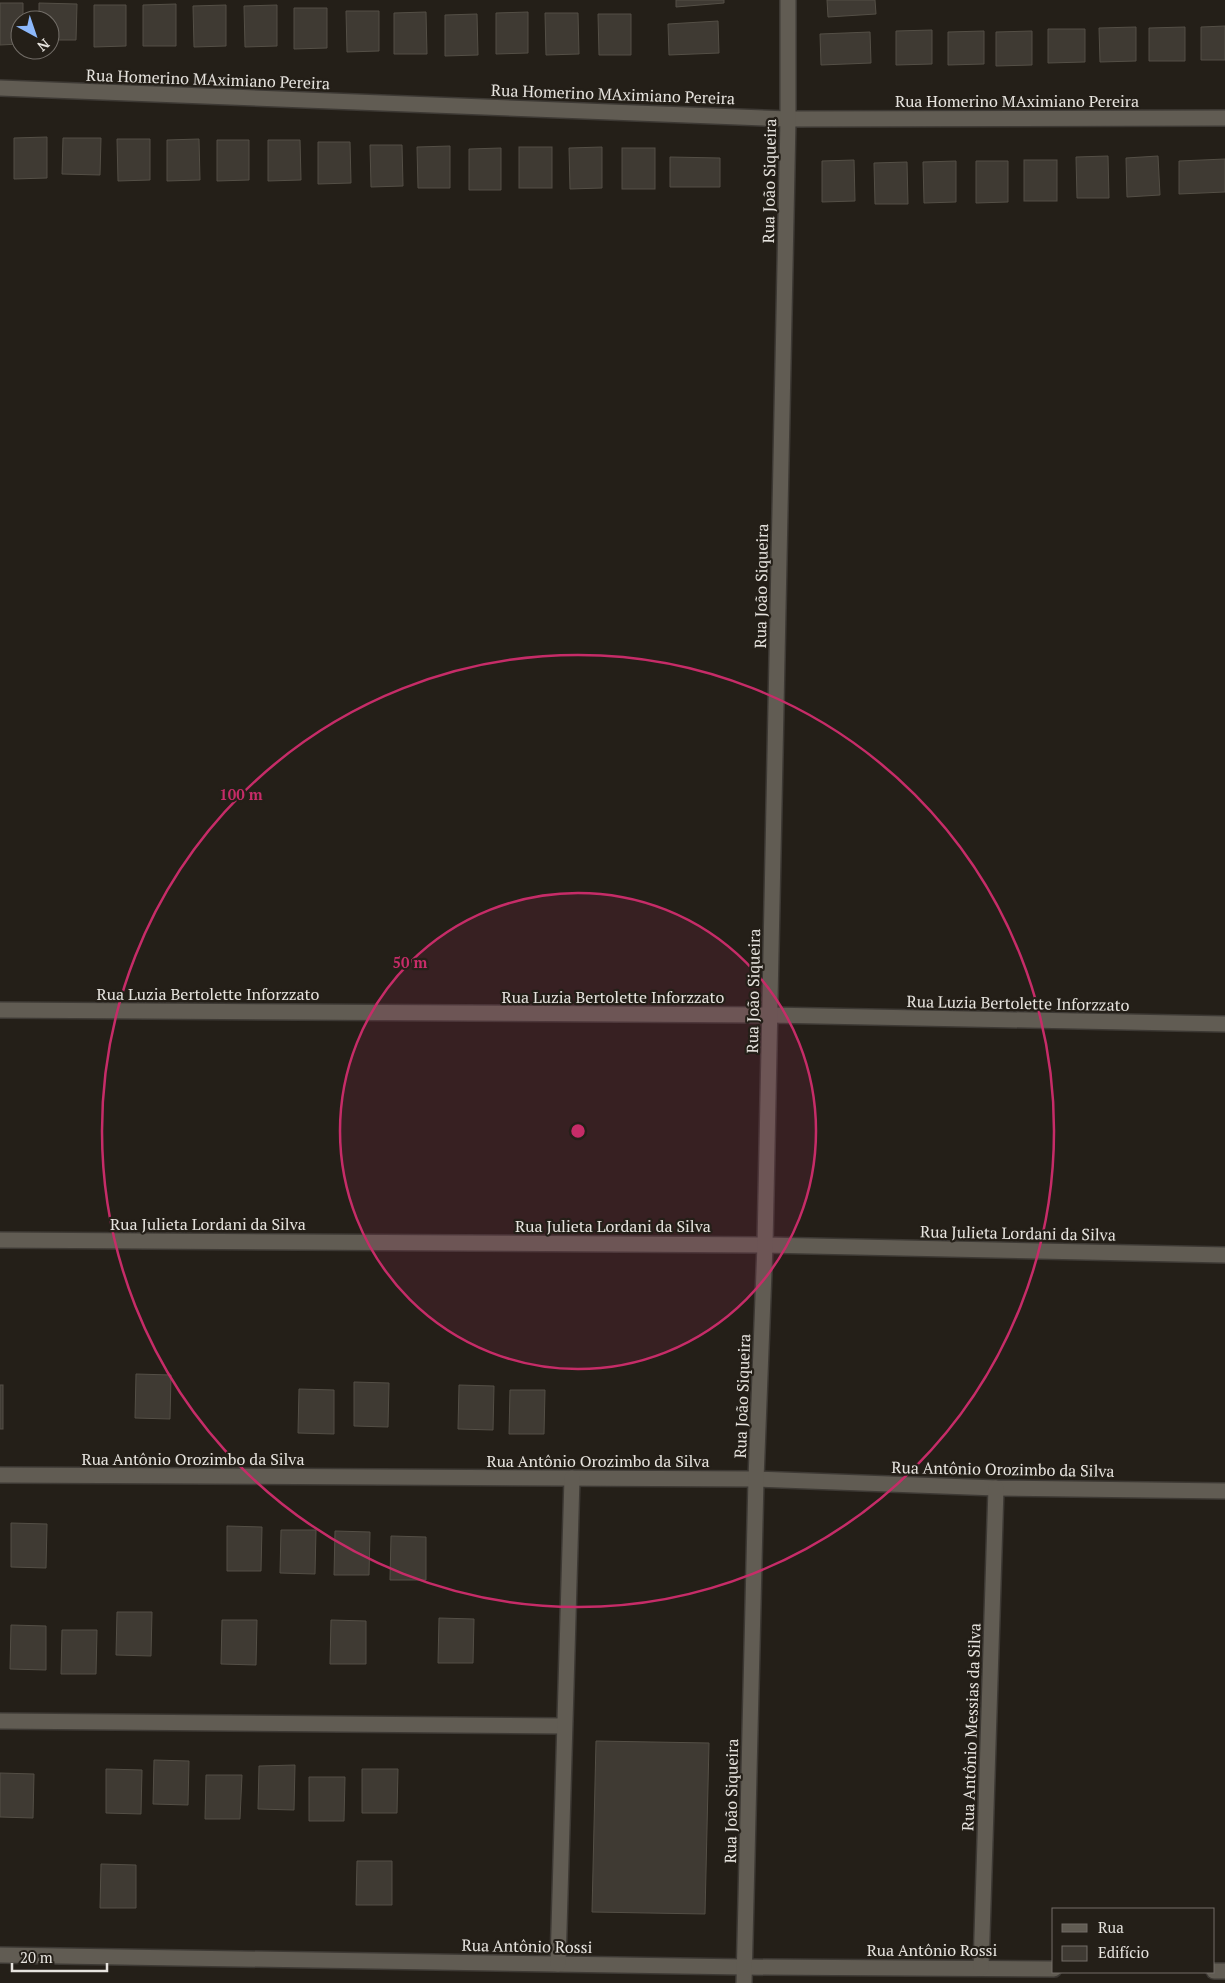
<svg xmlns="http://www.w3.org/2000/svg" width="1225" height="1983" font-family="'PT Serif',serif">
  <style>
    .building { fill: #3f3a33; stroke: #544f46 }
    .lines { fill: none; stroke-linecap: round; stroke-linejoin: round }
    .minor-casing { stroke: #3d3934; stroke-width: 18 }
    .minor { stroke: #615c53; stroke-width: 15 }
    .ring { fill: none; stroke: #c62c68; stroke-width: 2.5 }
    .labels { text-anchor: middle; stroke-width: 4.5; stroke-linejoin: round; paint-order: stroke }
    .street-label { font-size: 16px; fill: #e6e3de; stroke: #241f18 }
    .centre { fill: #c62c68; stroke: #241f18; stroke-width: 2.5 }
    .ring-label { font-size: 15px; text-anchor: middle; font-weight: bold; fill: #c62c68; stroke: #241f18; stroke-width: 4.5; stroke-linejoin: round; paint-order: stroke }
  </style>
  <rect width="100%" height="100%" fill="#241f18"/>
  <!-- building -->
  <g class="building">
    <polygon points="676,0 724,0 724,3 676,7"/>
    <polygon points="827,0 875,0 876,14 828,17"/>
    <polygon points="0,3 23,3 23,20 20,20 20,44 0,45"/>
    <polygon points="39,3 77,4 76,40 50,40 50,20 39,20"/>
    <polygon points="176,4 176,46 143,46 143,5"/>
    <polygon points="94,5 126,5 126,46 94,47"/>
    <polygon points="226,5 226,46 194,47 193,6"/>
    <polygon points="277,5 277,46 245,47 244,6"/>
    <polygon points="294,8 327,8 327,48 294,49"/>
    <polygon points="346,11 379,11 379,51 347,52"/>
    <polygon points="426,12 427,54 394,54 394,13"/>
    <polygon points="528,12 528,53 496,54 496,13"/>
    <polygon points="545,13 578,13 579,54 546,55"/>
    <polygon points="477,14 478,55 445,56 445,15"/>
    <polygon points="598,14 631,14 631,55 599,55"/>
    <polygon points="718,21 719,53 669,55 668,24"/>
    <polygon points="1225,26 1225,60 1201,60 1201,27"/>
    <polygon points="1136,27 1136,61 1100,62 1099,28"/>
    <polygon points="1185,27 1185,61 1149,61 1149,28"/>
    <polygon points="1048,29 1085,29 1085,62 1048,63"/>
    <polygon points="932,30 932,64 896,65 896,31"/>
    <polygon points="984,31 984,64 948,65 948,32"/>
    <polygon points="1032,31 1032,65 996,66 996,32"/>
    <polygon points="870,32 871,63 821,65 820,34"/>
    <polygon points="47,137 47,178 14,179 14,138"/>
    <polygon points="63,138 101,138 100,175 62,174"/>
    <polygon points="117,139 150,139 150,180 118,181"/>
    <polygon points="199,139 200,180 167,181 167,140"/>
    <polygon points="217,140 249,140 249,180 217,181"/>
    <polygon points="268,140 300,140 301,180 268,181"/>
    <polygon points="318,142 350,142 351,183 318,184"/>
    <polygon points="370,145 402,145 403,186 371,187"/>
    <polygon points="450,146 450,188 418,188 417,147"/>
    <rect x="519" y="147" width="33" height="41"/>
    <polygon points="602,147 602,188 570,189 569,148"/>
    <polygon points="501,148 501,190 469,190 469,149"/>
    <rect x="622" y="148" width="33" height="41"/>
    <polygon points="1108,156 1109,198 1077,198 1076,157"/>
    <polygon points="1158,156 1160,195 1127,197 1126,158"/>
    <polygon points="670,157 720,158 720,187 670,187"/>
    <polygon points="1225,159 1225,192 1179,194 1179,161"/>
    <polygon points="854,160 855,201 822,202 822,161"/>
    <rect x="1024" y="160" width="33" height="41"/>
    <polygon points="956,161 956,202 924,203 923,162"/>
    <polygon points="976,161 1008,161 1008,202 976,203"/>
    <polygon points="907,162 908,204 875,204 874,163"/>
    <polygon points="136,1374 171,1375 170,1419 135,1418"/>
    <polygon points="354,1382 389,1383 388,1427 354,1426"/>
    <rect x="0" y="1385" width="3" height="44"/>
    <polygon points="459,1385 494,1386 493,1430 458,1429"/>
    <polygon points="299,1389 334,1390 334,1434 298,1433"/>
    <polygon points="510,1390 545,1390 544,1434 509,1434"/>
    <polygon points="11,1523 47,1524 46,1568 11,1567"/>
    <polygon points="227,1526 262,1527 261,1571 227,1571"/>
    <polygon points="281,1530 316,1530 315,1574 280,1573"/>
    <polygon points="335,1531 370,1532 369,1575 334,1575"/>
    <polygon points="391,1536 426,1537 426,1580 390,1580"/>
    <polygon points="117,1612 152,1612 151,1656 116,1655"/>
    <polygon points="439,1618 474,1619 473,1663 438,1663"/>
    <polygon points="222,1620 257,1620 256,1665 221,1664"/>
    <polygon points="331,1620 366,1621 366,1664 330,1664"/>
    <polygon points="11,1625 46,1626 46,1670 10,1669"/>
    <polygon points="62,1630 97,1630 96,1674 61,1674"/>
    <polygon points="596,1741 709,1743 705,1914 592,1912"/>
    <polygon points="154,1760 189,1761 188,1805 153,1804"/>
    <polygon points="295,1765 294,1810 258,1809 259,1766"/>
    <polygon points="106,1769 142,1770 141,1814 106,1813"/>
    <polygon points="362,1769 398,1769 397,1813 362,1813"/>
    <polygon points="0,1773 34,1774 33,1818 0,1817"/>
    <polygon points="206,1775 242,1775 240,1819 205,1819"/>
    <polygon points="309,1777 345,1777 344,1821 309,1821"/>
    <polygon points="357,1861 392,1861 392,1905 356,1905"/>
    <polygon points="101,1864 136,1865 136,1908 100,1908"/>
  </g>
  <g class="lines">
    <!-- minor casing -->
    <g class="minor-casing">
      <g id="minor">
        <polyline points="0,88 788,119 1225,118"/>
        <polyline points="0,1010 770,1015 1225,1024"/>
        <polyline points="0,1240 765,1245 1225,1255"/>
        <polyline points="0,1475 756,1479 996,1488 1225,1491"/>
        <polyline points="0,1721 564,1726"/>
        <polyline points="0,1955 744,1967 1054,1969"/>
        <polyline points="558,1964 572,1478"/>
        <polyline points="981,1968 996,1488"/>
        <polyline points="1214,1971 1225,1971"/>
        <polyline points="744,1983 756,1479 765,1245 788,119 788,0"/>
      </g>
    </g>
    <!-- minor -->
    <use href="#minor" class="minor"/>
  </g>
  <!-- distance rings -->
  <circle cx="578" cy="1131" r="238" fill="#c62c68" fill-opacity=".12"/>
  <g class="ring">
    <circle cx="578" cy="1131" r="238"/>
    <circle cx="578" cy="1131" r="476"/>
  </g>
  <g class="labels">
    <!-- street labels -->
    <g class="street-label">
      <text transform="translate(208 79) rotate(2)" y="6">Rua Homerino MAximiano Pereira</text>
      <text transform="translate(613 94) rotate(2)" y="6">Rua Homerino MAximiano Pereira</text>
      <text x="1017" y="107">Rua Homerino MAximiano Pereira</text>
      <text transform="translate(769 181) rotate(-89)" y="6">Rua João Siqueira</text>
      <text transform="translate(761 586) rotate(-89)" y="6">Rua João Siqueira</text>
      <text transform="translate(753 991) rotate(-89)" y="6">Rua João Siqueira</text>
      <text x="208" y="1000">Rua Luzia Bertolette Inforzzato</text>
      <text x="613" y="1003">Rua Luzia Bertolette Inforzzato</text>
      <text transform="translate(1018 1003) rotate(1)" y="6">Rua Luzia Bertolette Inforzzato</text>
      <text x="208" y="1230">Rua Julieta Lordani da Silva</text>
      <text x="613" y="1232">Rua Julieta Lordani da Silva</text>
      <text transform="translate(1018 1233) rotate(1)" y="6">Rua Julieta Lordani da Silva</text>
      <text transform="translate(742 1396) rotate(-88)" y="6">Rua João Siqueira</text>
      <text x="193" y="1465">Rua Antônio Orozimbo da Silva</text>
      <text x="598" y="1467">Rua Antônio Orozimbo da Silva</text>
      <text transform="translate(1003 1469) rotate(1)" y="6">Rua Antônio Orozimbo da Silva</text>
      <text transform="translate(971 1727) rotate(-88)" y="6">Rua Antônio Messias da Silva</text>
      <text transform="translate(731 1801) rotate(-89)" y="6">Rua João Siqueira</text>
      <text transform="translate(527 1946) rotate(1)" y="6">Rua Antônio Rossi</text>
      <text x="932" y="1956">Rua Antônio Rossi</text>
    </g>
  </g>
  <circle cx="578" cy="1131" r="8" class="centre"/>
  <g class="ring-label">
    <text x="241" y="800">100 m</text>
    <text x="410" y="968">50 m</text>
  </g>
  <!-- legend -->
  <rect x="1052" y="1908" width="162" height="65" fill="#241f18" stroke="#726d67"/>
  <rect x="1062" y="1924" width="25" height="8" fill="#615c53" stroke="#726d67"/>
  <text x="1098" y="1933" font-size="15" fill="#e6e3de">Rua</text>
  <rect x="1062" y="1946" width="25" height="15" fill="#3f3a33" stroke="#726d67"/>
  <text x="1098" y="1958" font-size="15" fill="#e6e3de">Edifício</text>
  <!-- north arrow -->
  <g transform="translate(35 35) rotate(140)"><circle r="24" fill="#241f18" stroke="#726d67"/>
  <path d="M0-4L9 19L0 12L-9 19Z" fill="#8db9fc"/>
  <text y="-8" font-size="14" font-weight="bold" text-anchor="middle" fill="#e6e3de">N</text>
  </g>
  <!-- scale -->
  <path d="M12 1963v8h95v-8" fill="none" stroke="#e6e3de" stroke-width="2.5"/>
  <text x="20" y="1963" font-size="15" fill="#e6e3de" stroke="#241f18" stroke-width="4" paint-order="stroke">20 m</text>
</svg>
